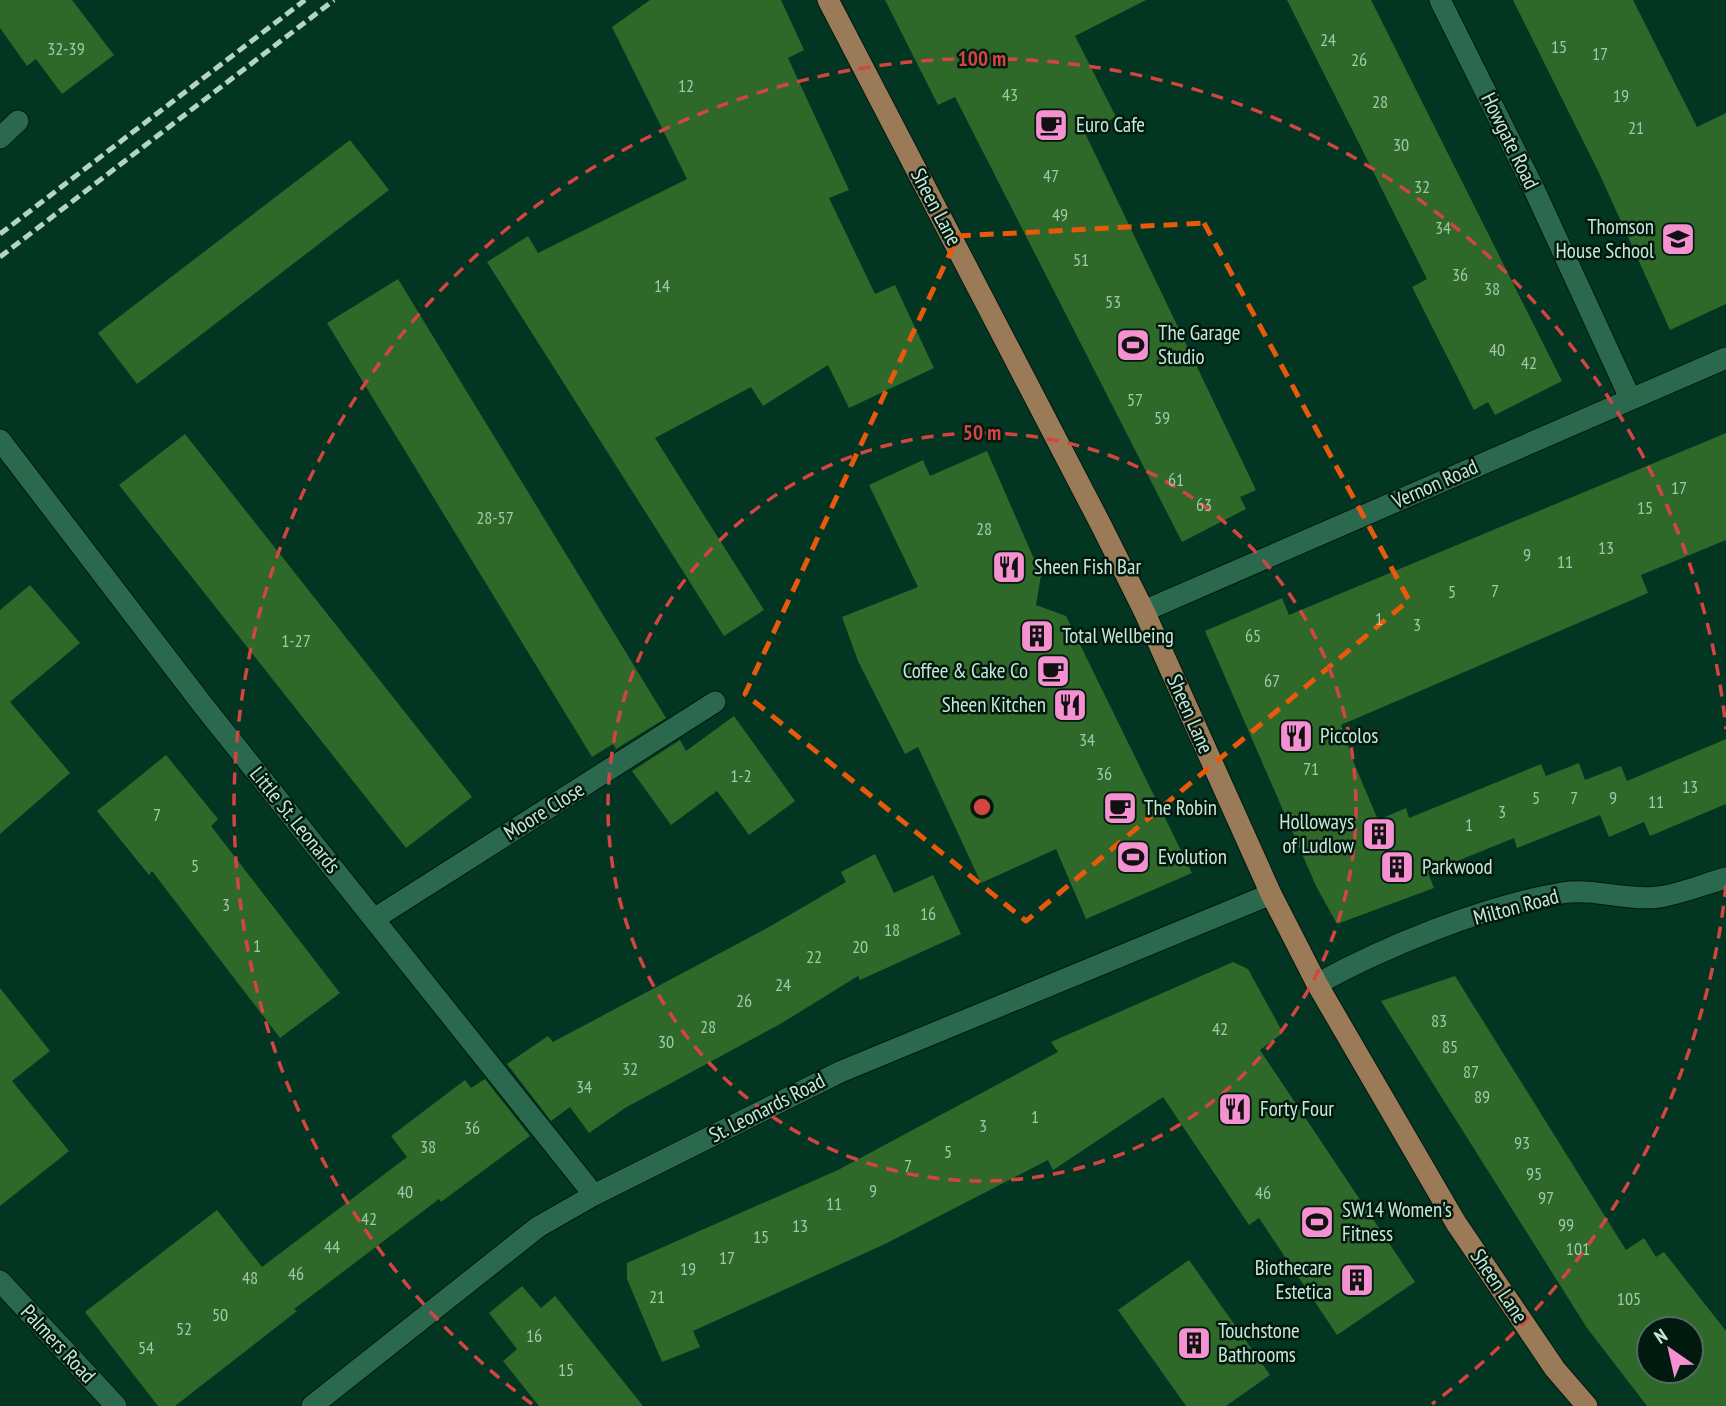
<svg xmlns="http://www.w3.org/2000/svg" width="1726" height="1406" font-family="'PT Sans Narrow',sans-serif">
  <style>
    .building { fill: #2e6929; fill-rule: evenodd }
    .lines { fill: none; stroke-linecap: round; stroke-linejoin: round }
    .minor-casing { stroke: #001a0e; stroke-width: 23 }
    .major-casing { stroke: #001a0e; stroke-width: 23 }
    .minor { stroke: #2b694e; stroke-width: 21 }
    .major { stroke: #9b7a58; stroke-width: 21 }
    .rail { stroke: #b3d4c2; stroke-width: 5; stroke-dasharray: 10 5; stroke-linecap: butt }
    .marked { fill: none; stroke: #e8590c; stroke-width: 5; stroke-dasharray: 14 9; stroke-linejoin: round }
    .ring { fill: none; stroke: #d44542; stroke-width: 3.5; stroke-dasharray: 12 9 }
    .labels { text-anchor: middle; stroke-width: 5; stroke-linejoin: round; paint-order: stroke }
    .number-label { font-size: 18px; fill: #a2c8ab }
    .poi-label { font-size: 21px; fill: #c8e7d6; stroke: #02190f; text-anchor: start }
    .street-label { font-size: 21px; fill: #c8e7d6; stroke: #02190f }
    .centre { fill: #d44542; stroke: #02190f; stroke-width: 3.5 }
    .ring-label { font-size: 21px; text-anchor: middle; font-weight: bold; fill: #d44542; stroke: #02190f; stroke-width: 5; stroke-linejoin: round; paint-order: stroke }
  </style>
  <rect width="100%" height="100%" fill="#023522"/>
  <!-- building -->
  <g class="building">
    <polygon points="0,0 72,0 114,55 62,94 36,59 27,66 0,28"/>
    <polygon points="650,0 781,0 804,50 788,58 849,190 829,198 875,294 895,285 934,368 849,408 828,365 763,406 751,387 655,438 764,610 724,636 487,262 528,236 538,253 687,179 612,27"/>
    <polygon points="885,0 1146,0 1075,36 1116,117 1085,133 1256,490 1240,497 1246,509 1182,542 955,97 938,105"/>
    <polygon points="1287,0 1371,0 1562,381 1495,415 1488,402 1474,410 1412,287 1427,279"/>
    <polygon points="1513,0 1633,0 1697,127 1726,113 1726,304 1670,330 1600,175"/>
    <polygon points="350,140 389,190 137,384 98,333"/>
    <polygon points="398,279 666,718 616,749 613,744 592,757 327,323"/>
    <polygon points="1726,433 1726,540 1641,575 1648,593 1341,725 1354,763 1378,820 1406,808 1409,818 1541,764 1546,776 1579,763 1585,780 1621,766 1627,781 1726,739 1726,804 1650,836 1644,822 1609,837 1600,815 1517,848 1514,838 1428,873 1434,888 1337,924 1316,886 1205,631 1282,598 1289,615"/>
    <polygon points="185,434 472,797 406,848 119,485"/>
    <polygon points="987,451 1041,575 1036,605 1066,616 1192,873 1086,919 1056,849 981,883 918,747 905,754 858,661 842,617 918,587 869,485 923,460 930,476"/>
    <polygon points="30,585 80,643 10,702 70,773 0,834 0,610"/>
    <polygon points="734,716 795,801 749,835 717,791 671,825 632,771 680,740 686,751"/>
    <polygon points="166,755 218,819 211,826 340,993 280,1038 152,871 149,875 97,811"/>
    <polygon points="875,854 894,893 933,875 961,934 860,980 858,976 782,1023 625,1108 589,1133 570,1107 551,1121 507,1064 548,1036 553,1042 769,927 846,882 841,872"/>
    <polygon points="1233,962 1248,969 1283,1033 1260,1050 1415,1282 1337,1335 1259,1218 1249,1225 1163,1097 1053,1170 1048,1160 885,1244 693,1331 700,1347 662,1362 627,1279 627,1263 838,1170 1058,1052 1051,1042"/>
    <path d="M1455,976L1626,1250L1644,1238L1656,1257L1664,1252L1726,1331V1406H1647L1587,1328L1381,1001ZM1649,1329H1691V1371H1649Z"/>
    <polygon points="0,988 50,1051 12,1081 69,1151 0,1206"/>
    <polygon points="485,1079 530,1136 441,1202 439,1199 294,1309 297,1311 175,1406 158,1406 85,1312 217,1210 262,1267 407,1157 391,1136 465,1080 471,1088"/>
    <polygon points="1189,1260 1270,1375 1226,1406 1186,1406 1118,1310"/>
    <polygon points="522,1286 541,1308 555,1296 643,1406 539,1406 503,1361 517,1349 489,1313"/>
  </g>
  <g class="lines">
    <!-- minor casing -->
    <g class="minor-casing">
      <g id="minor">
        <polyline points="1440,0 1533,187 1630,398"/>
        <polyline points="0,138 18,121"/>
        <polyline points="0,440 202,704 594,1195"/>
        <polyline points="1144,611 1726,358"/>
        <polyline points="374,919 715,702"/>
        <path d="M1317,984C1386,946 1484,906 1562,893C1594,888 1628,901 1659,897C1681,894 1704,884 1726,878"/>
        <polyline points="0,1281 116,1406"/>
        <polyline points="312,1406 538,1227 594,1195 840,1072 1271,894"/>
      </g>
    </g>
    <!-- major casing -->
    <g class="major-casing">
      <polyline id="major" points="828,0 1101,525 1144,611 1271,894 1317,984 1456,1223 1555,1369 1587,1406"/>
    </g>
    <!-- minor -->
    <use href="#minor" class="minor"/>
    <!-- major -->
    <use href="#major" class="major"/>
    <!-- rail -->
    <g class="rail">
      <polyline points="0,234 305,0"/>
      <polyline points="0,257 334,0"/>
    </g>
  </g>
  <!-- marked area -->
  <path class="marked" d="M1204,223L1409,600L1026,921L745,694L958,236Z"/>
  <!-- distance rings -->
  <g class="ring">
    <circle cx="982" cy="807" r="374"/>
    <path d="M1726 885A748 748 0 0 1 1432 1404M532 1404A748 748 0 1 1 1726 729"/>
  </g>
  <!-- icons -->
  <defs>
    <g id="cafe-square" transform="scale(1.75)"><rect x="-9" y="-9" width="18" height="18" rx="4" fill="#f590d1" stroke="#02190f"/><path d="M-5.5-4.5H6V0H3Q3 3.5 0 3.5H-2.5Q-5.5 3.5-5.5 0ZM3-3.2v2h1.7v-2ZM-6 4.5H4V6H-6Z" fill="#111"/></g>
    <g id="school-square" transform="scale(1.75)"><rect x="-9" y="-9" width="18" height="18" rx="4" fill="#f590d1" stroke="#02190f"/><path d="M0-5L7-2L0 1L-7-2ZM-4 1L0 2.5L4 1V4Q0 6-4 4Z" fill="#111"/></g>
    <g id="stadium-square" transform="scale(1.75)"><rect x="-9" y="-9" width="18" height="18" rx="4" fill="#f590d1" stroke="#02190f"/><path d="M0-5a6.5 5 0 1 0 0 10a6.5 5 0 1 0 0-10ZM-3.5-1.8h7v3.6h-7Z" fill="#111"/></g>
    <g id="restaurant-square" transform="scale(1.75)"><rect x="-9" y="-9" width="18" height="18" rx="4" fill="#f590d1" stroke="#02190f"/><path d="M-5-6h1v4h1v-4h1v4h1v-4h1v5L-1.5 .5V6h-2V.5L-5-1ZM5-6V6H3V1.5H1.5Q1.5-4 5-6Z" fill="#111"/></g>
    <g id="building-square" transform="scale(1.75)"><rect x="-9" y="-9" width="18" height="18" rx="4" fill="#f590d1" stroke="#02190f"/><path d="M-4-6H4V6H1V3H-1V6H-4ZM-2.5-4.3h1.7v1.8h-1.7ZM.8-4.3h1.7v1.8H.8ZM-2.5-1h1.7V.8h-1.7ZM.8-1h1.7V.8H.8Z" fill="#111"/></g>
  </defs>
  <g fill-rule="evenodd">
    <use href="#cafe-square" x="1051" y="125"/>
    <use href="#school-square" x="1678" y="239"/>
    <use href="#stadium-square" x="1133" y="345"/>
    <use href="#restaurant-square" x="1009" y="567"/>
    <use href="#building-square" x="1037" y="636"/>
    <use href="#cafe-square" x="1053" y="671"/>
    <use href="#restaurant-square" x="1070" y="705"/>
    <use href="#restaurant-square" x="1296" y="736"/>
    <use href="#cafe-square" x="1120" y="808"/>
    <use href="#building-square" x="1379" y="834"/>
    <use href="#stadium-square" x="1133" y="857"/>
    <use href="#building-square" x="1397" y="867"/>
    <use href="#restaurant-square" x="1235" y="1109"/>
    <use href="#stadium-square" x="1317" y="1222"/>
    <use href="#building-square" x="1357" y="1280"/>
    <use href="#building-square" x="1194" y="1343"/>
  </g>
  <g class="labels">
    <!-- number labels -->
    <g class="number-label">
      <text x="1328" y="46">24</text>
      <text x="1559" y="53">15</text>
      <text x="66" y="55">32-39</text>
      <text x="1600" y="60">17</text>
      <text x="1359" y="66">26</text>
      <text x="686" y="92">12</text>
      <text x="1010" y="101">43</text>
      <text x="1621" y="102">19</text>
      <text x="1380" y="108">28</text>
      <text x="1636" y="134">21</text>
      <text x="1401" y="151">30</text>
      <text x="1051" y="182">47</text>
      <text x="1422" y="193">32</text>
      <text x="1060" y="221">49</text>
      <text x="1443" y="234">34</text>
      <text x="1081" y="266">51</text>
      <text x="1460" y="281">36</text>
      <text x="662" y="292">14</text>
      <text x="1492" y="295">38</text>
      <text x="1113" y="308">53</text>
      <text x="1497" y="356">40</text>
      <text x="1529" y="369">42</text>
      <text x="1135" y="406">57</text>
      <text x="1162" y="424">59</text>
      <text x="1176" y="486">61</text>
      <text x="1679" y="494">17</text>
      <text x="1204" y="511">63</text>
      <text x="1645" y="514">15</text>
      <text x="495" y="524">28-57</text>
      <text x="984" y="535">28</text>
      <text x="1606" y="554">13</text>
      <text x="1527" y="561">9</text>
      <text x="1565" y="568">11</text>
      <text x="1495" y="597">7</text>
      <text x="1452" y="598">5</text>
      <text x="1379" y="625">1</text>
      <text x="1417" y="631">3</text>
      <text x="1253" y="642">65</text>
      <text x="296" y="647">1-27</text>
      <text x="1272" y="687">67</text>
      <text x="1087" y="746">34</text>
      <text x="1311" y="775">71</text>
      <text x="1104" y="780">36</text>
      <text x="741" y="782">1-2</text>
      <text x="1690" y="793">13</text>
      <text x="1536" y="804">5</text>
      <text x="1574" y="804">7</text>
      <text x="1613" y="804">9</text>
      <text x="1656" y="808">11</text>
      <text x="1502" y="818">3</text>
      <text x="157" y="821">7</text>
      <text x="1469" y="831">1</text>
      <text x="195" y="872">5</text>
      <text x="226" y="911">3</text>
      <text x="928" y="920">16</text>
      <text x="892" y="936">18</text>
      <text x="257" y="952">1</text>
      <text x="860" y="953">20</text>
      <text x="814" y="963">22</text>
      <text x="783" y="991">24</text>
      <text x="744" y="1007">26</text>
      <text x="1439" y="1027">83</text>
      <text x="708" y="1033">28</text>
      <text x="1220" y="1035">42</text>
      <text x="666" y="1048">30</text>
      <text x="1450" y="1053">85</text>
      <text x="630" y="1075">32</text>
      <text x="1471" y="1078">87</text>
      <text x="584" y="1093">34</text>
      <text x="1482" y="1103">89</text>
      <text x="1035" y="1123">1</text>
      <text x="983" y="1132">3</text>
      <text x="472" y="1134">36</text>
      <text x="1522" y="1149">93</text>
      <text x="428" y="1153">38</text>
      <text x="948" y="1158">5</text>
      <text x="908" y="1172">7</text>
      <text x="1534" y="1180">95</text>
      <text x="873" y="1197">9</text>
      <text x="405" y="1198">40</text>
      <text x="1263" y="1199">46</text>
      <text x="1546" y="1204">97</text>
      <text x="834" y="1210">11</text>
      <text x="369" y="1225">42</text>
      <text x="1566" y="1231">99</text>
      <text x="800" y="1232">13</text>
      <text x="761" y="1243">15</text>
      <text x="332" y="1253">44</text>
      <text x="1578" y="1255">101</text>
      <text x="727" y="1264">17</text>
      <text x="688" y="1275">19</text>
      <text x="296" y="1280">46</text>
      <text x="250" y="1284">48</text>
      <text x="657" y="1303">21</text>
      <text x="1629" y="1305">105</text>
      <text x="220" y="1321">50</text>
      <text x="184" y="1335">52</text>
      <text x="534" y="1342">16</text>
      <text x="146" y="1354">54</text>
      <text x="566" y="1376">15</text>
    </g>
    <!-- poi labels -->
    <g class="poi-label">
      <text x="1076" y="132">Euro Cafe</text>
      <text x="1654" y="234" text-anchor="end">Thomson<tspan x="1654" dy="24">House School</tspan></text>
      <text x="1158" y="340">The Garage<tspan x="1158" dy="24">Studio</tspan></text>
      <text x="1034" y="574">Sheen Fish Bar</text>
      <text x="1062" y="643">Total Wellbeing</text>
      <text x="1028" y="678" text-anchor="end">Coffee &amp; Cake Co</text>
      <text x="1046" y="712" text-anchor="end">Sheen Kitchen</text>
      <text x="1320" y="743">Piccolos</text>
      <text x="1144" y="815">The Robin</text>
      <text x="1354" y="829" text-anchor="end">Holloways<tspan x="1354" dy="24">of Ludlow</tspan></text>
      <text x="1158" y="864">Evolution</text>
      <text x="1422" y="874">Parkwood</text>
      <text x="1260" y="1116">Forty Four</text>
      <text x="1342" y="1217">SW14 Women's<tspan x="1342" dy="24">Fitness</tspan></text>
      <text x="1332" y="1275" text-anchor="end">Biothecare<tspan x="1332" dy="24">Estetica</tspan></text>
      <text x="1218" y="1338">Touchstone<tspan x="1218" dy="24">Bathrooms</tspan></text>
    </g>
    <!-- street labels -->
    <g class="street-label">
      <text transform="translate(1510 141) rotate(64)" y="7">Howgate Road</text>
      <text transform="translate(936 207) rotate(62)" y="7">Sheen Lane</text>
      <text transform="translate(1435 484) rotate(-24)" y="7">Vernon Road</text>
      <text transform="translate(1190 714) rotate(66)" y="7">Sheen Lane</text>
      <text transform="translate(544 811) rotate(-32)" y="7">Moore Close</text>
      <text transform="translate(295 820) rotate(51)" y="7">Little St. Leonards</text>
      <text transform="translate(1516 907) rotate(-15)" y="7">Milton Road</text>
      <text transform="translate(767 1108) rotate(-27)" y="7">St. Leonards Road</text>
      <text transform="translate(1499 1286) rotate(56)" y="7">Sheen Lane</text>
      <text transform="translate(58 1344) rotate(47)" y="7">Palmers Road</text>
    </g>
  </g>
  <circle cx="982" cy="807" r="10" class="centre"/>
  <g class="ring-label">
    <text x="982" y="66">100 m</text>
    <text x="982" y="440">50 m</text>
  </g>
  <!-- north arrow -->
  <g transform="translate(1670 1350) rotate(326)"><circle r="33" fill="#02190f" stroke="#516b5f" stroke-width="2"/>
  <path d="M0-5L12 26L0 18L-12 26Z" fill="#f590d1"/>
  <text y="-10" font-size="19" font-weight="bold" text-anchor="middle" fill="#c8e7d6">N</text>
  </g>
</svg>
